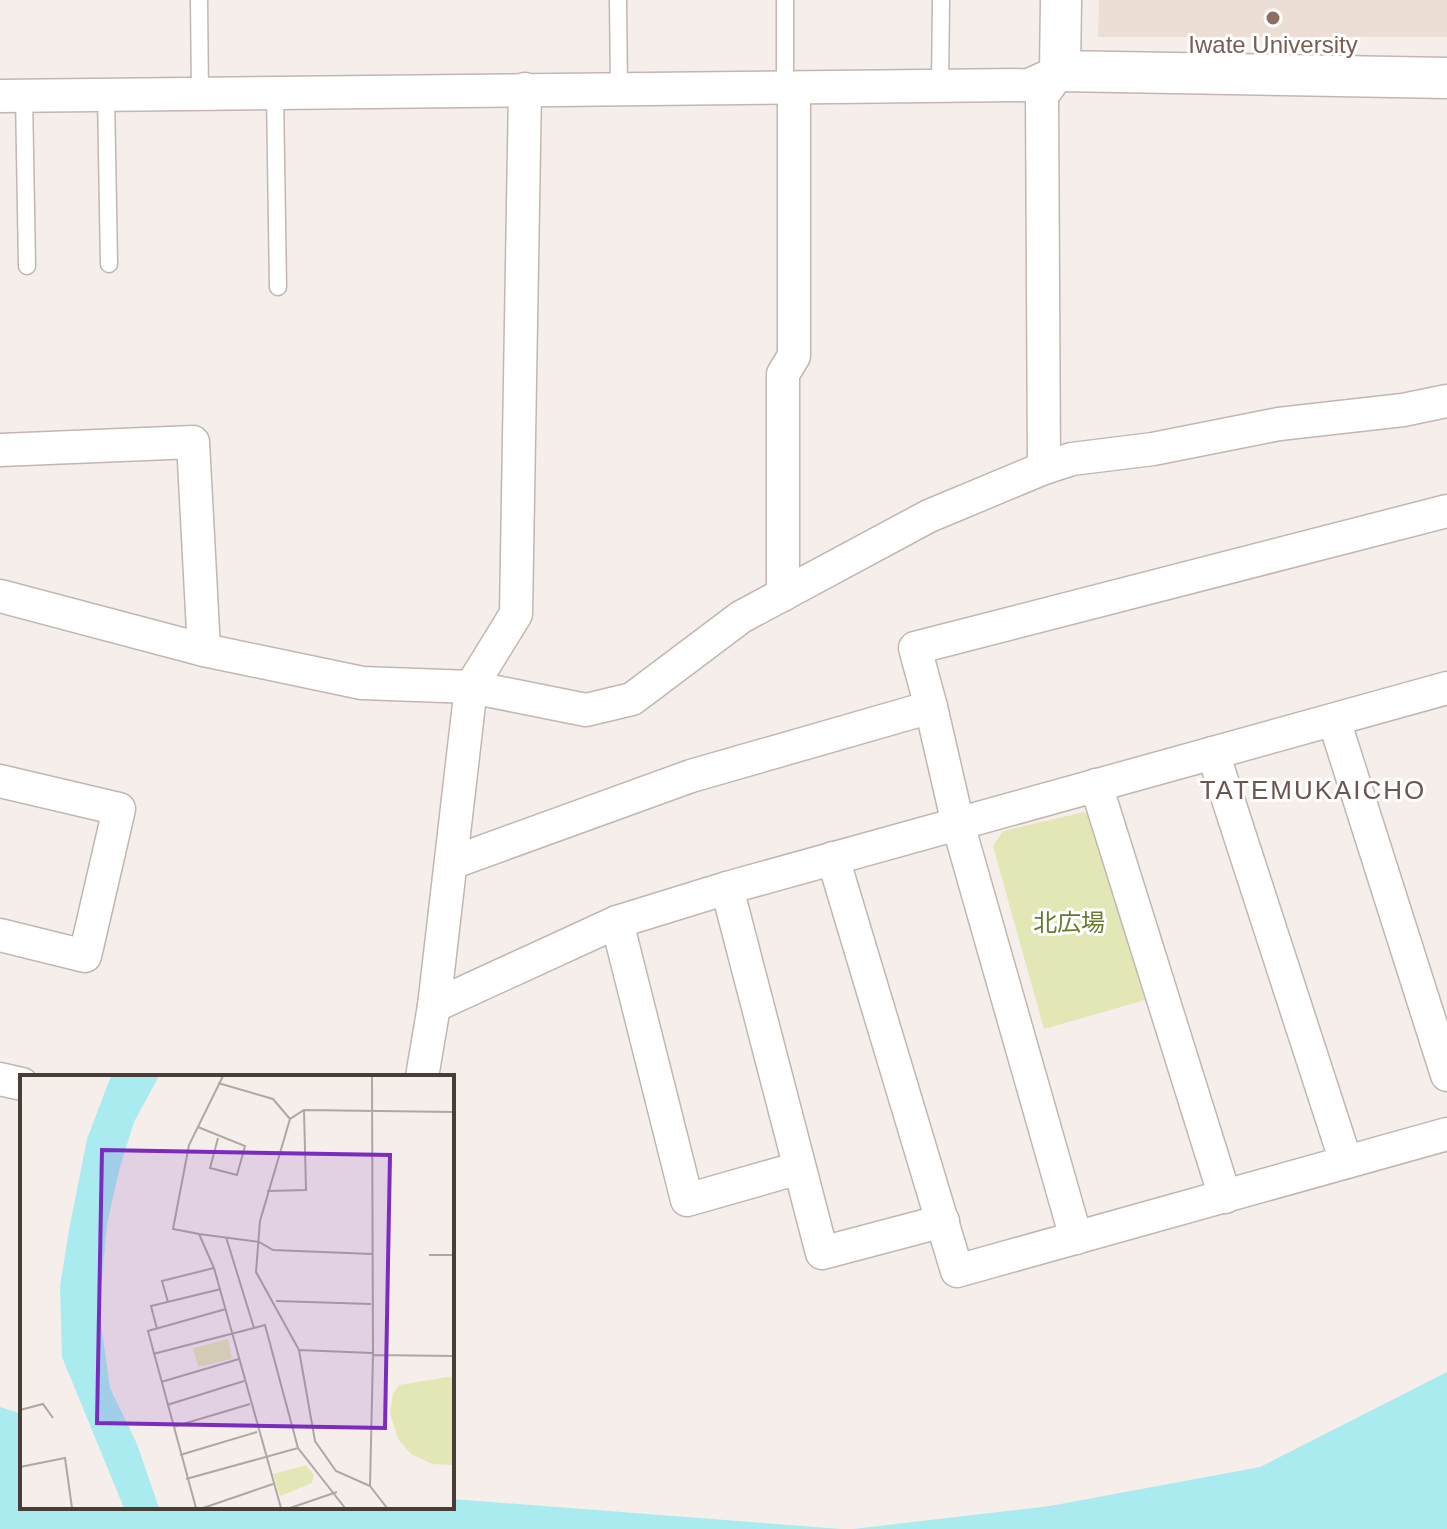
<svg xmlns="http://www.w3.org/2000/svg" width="1447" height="1529" font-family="Arial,'Noto Sans JP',sans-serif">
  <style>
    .education { fill: #edded5 }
    .green { fill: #e3e7b5 }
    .water { fill: #a9ebef }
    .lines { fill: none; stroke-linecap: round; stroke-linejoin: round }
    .service-casing { stroke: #c3b6b0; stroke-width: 19 }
    .minor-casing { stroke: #c3b6b0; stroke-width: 35 }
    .tertiary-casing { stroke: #c3b6b0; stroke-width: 43 }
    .service { stroke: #fff; stroke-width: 16 }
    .minor { stroke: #fff; stroke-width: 32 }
    .tertiary { stroke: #fff; stroke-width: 40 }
    .education-dot { fill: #8d6e63; stroke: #fff; stroke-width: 3 }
    .labels { text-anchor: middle; stroke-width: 6; stroke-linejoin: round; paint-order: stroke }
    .education-label { font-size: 24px; fill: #785e54; stroke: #fff }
    .park-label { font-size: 24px; fill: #657a2c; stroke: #fff }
    .neighbourhood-label { font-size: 26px; letter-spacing: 2px; fill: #6b5650; stroke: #fff }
    .inset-road { fill: none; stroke: #b0a7a3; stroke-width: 2 }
    .view { fill: #7b2cbf; fill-opacity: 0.15; stroke: #7b2cbf; stroke-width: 4 }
    .inset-edge { fill: none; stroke: #493d38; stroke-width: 4 }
  </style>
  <rect width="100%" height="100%" fill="#f5eeea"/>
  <!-- education -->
  <polygon class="education" points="1099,0 1447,0 1447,37 1098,37"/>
  <!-- green -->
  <polygon class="green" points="1084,812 1096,823 1145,1000 1044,1029 993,846 1003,831"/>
  <!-- water -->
  <g class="water">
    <polygon points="1447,1372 1447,1529 853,1529 1050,1506 1260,1467"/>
    <polygon points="0,1407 22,1414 22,1507 452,1507 452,1499 841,1529 0,1529"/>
  </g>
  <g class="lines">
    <!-- service casing -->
    <g class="service-casing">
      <g id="service">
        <polyline points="199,0 200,93"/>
        <polyline points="618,0 619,90"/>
        <polyline points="785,0 785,89"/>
        <polyline points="940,87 941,0"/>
        <polyline points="275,93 278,287"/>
        <polyline points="106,95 109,264"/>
        <polyline points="24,96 27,266"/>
      </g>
    </g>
    <!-- minor casing -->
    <g class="minor-casing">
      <g id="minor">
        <polyline points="0,96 1029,85 1060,71"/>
        <polyline points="0,450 193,442 204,650"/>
        <polyline points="1044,468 1042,96 1060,71"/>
        <polyline points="783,595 783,374 794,356 794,89"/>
        <polyline points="0,596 204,650 362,683 471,687 586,710 632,699 741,617 929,516 1044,468 1072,459 1153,449 1279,424 1403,410 1447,401"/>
        <polyline points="931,707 915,648 1447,511"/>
        <polyline points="1334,720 1447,1075"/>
        <polyline points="1213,753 1346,1162"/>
        <polyline points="0,781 119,809 85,956 0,935"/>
        <polyline points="1096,785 1225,1197"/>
        <polyline points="833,858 957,1271 1447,1134"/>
        <polyline points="451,863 691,776 931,707 958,824 1076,1238"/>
        <polyline points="727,888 822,1253 943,1221"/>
        <polyline points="617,922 687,1200 799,1168"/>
        <polyline points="434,1006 471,687 516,614 525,89"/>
        <polyline points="422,1077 434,1006 617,922 727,888 1447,688"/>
        <polyline points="0,1079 22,1084"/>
      </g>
    </g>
    <!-- tertiary casing -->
    <g class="tertiary-casing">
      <polyline id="tertiary" points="1061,0 1060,71 1447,78"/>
    </g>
    <!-- service -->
    <use href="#service" class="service"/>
    <!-- minor -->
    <use href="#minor" class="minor"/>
    <!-- tertiary -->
    <use href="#tertiary" class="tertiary"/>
  </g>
  <!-- markers -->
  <circle class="education-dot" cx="1273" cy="18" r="8"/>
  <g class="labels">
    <!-- education labels -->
    <g class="education-label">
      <text x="1273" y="53">Iwate University</text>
    </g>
    <!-- park labels -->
    <g class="park-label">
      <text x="1069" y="931">北広場</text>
    </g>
    <!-- neighbourhood labels -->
    <g class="neighbourhood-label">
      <text x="1313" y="799">TATEMUKAICHO</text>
    </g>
  </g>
  <!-- overview -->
  <g transform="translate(20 1075)">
    <rect width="434" height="434" fill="#f5eeea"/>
    <path d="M208,264L212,284L178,292L173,273ZM434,301V390L412,389L391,379L378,364L370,338L373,319L379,310ZM286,390L294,400L292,408L260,421L253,399Z" fill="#e3e7b5"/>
    <path d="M91,1H139L114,47L100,92L87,149L79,235L90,313L117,369L139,433H104L42,282L40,211L49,155L67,64Z" fill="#a9ebef"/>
    <path class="inset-road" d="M203,1L169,70L153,154L179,159L194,193L261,433M352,1L353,280M198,8L253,24L270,44M178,52L225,71L217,100L190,93L198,63M247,116L286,115L284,35M179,159L239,167L253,175L352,179M409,180H434M256,226L351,229M148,227L142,206L194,193M234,253L245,250L278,373L325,433M137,254L131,231L201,214M279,275L352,278M133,279L234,253L206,162M141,307L219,284M147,330L224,306M0,335L23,329L33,343M153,352L230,329M160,380L237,357M0,392L45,383L52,433M166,404L278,373M350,411L316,396L295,366L279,275L236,197L240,146L270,44L284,35L434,37M176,433L128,256L206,234M183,433L253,409M270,433L317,417M367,433L350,411L353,280L434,281"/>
    <path class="view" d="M82,75L370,80L365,353L77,348Z"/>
    <rect width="434" height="434" class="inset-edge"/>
  </g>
</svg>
